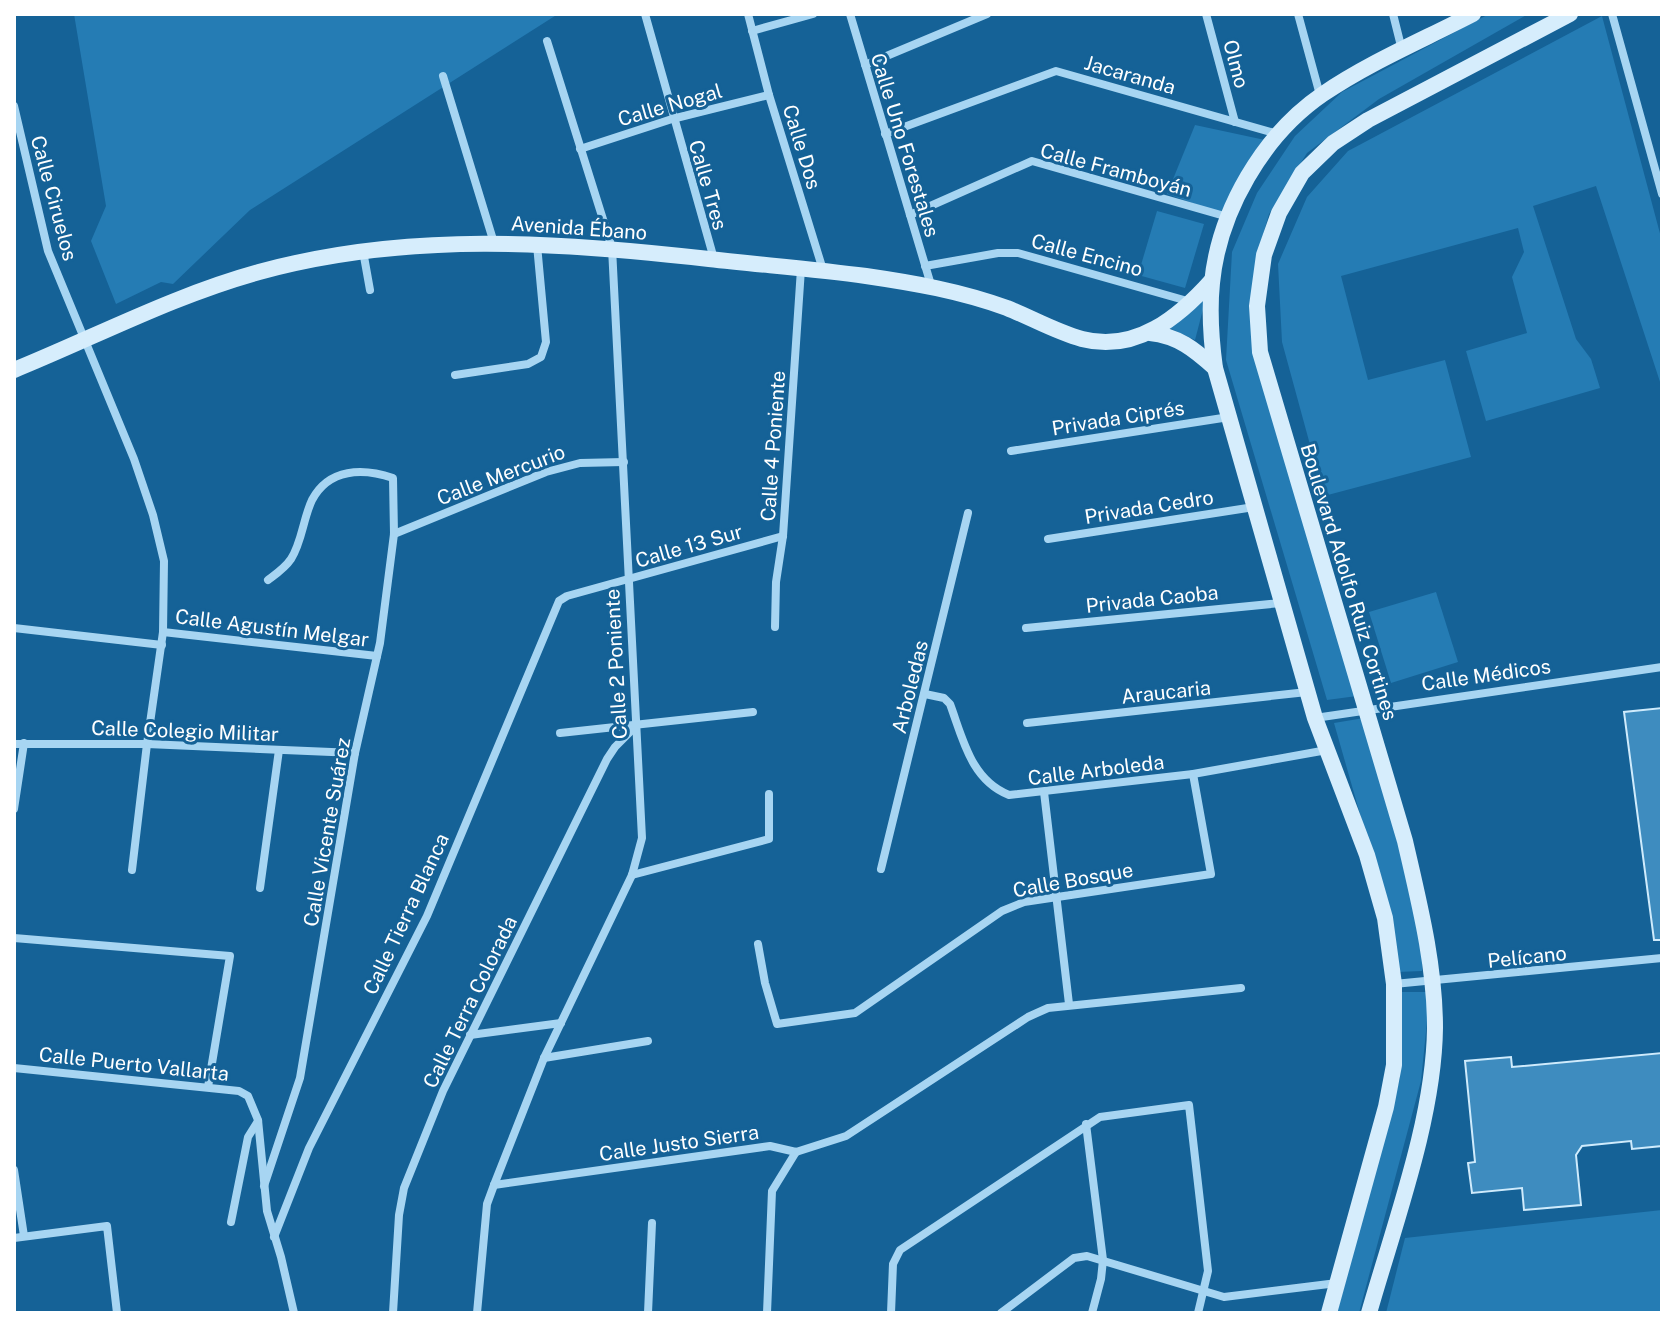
<svg xmlns="http://www.w3.org/2000/svg" width="1676" height="1327" font-family="'Public Sans',sans-serif">
  <style>
    .green { fill: #257cb4 }
    .building { fill: #3e8cbf; stroke: #cfebfc; stroke-width: 2 }
    .lines { fill: none; stroke-linecap: round; stroke-linejoin: round }
    .street { stroke: #a7d5f2; stroke-width: 8 }
    .secondary { stroke: #d6edfc; stroke-width: 16 }
    .labels { text-anchor: middle; stroke-width: 6; stroke-linejoin: round; paint-order: stroke }
    .street-label { font-size: 20px; fill: #fff; stroke: #156297 }
  </style>
  <rect width="100%" height="100%" fill="#156297"/>
  <!-- green -->
  <g class="green">
    <polygon points="74,14 558,14 250,210 173,284 161,282 116,304 91,241 106,206"/>
    <polygon points="1489,14 1528,14 1379,99 1307,153 1269,214 1258,252 1254,353 1357,696 1327,700 1226,360 1232,252 1257,193 1295,136 1342,92"/>
    <polygon points="1602,16 1662,241 1662,388 1596,186 1533,206 1576,339 1591,359 1600,388 1486,421 1466,351 1527,333 1512,277 1524,252 1518,228 1341,276 1368,380 1445,360 1471,457 1324,496 1282,342 1278,264 1307,197 1348,151"/>
    <polygon points="1195,125 1265,140 1221,213 1167,194"/>
    <polygon points="1157,211 1204,224 1185,288 1138,275"/>
    <polygon points="1207,294 1195,340 1167,327"/>
    <polygon points="1436,592 1458,662 1391,683 1369,612"/>
    <polygon points="1364,718 1423,936 1422,971 1397,972 1386,905 1334,723"/>
    <polygon points="1401,992 1430,992 1421,1081 1359,1313 1337,1313 1400,1078"/>
    <polygon points="1662,1210 1662,1313 1386,1313 1405,1238"/>
  </g>
  <!-- building -->
  <g class="building">
    <polygon points="1662,708 1662,940 1654,940 1624,712"/>
    <polygon points="1662,1053 1662,1146 1632,1149 1631,1141 1582,1146 1576,1155 1581,1205 1524,1210 1522,1188 1472,1193 1468,1163 1475,1162 1465,1061 1511,1057 1512,1067"/>
  </g>
  <g class="lines">
    <!-- street -->
    <g class="street">
      <polyline points="645,14 714,259"/>
      <polyline points="748,14 769,95 823,270"/>
      <polyline points="850,14 931,285"/>
      <polyline points="1206,14 1235,122"/>
      <polyline points="1298,14 1320,95"/>
      <polyline points="1393,14 1402,50"/>
      <polyline points="1612,14 1662,194"/>
      <polyline points="752,31 813,14"/>
      <polyline points="865,65 987,14"/>
      <polyline points="443,76 494,243"/>
      <polyline points="14,106 48,251 134,459 153,515 164,561 163,632 147,744 132,870"/>
      <polyline points="885,134 1056,71 1278,134"/>
      <polyline points="580,149 672,119 769,95"/>
      <polyline points="910,215 1032,161 1228,217"/>
      <polyline points="363,251 370,290"/>
      <polyline points="925,266 998,253 1018,253 1191,302"/>
      <polyline points="455,375 528,364 541,357 546,342 537,245"/>
      <polyline points="1011,451 1229,417"/>
      <polyline points="394,534 546,472 580,463 624,462"/>
      <polyline points="1048,539 1254,507"/>
      <polyline points="775,627 776,582 783,536 801,269"/>
      <polyline points="14,628 162,645"/>
      <polyline points="1026,628 1281,603"/>
      <polyline points="163,632 377,656"/>
      <path d="M925,694L944,698L950,704C963,739 971,780 1009,795L1193,774L1327,750"/>
      <polyline points="1315,718 1662,667"/>
      <polyline points="1027,723 1307,692"/>
      <polyline points="560,733 753,712"/>
      <polyline points="14,744 147,744 355,753"/>
      <polyline points="1044,792 1069,1004"/>
      <polyline points="14,809 24,743"/>
      <polyline points="881,869 968,513"/>
      <polyline points="632,875 769,839 769,794"/>
      <polyline points="260,888 279,750"/>
      <polyline points="14,938 230,956 208,1087"/>
      <polyline points="758,944 765,983 777,1024 855,1013 1002,911 1024,902 1211,874 1193,774"/>
      <polyline points="1394,984 1662,958"/>
      <polyline points="470,1035 561,1023"/>
      <polyline points="544,1058 648,1041"/>
      <polyline points="14,1068 239,1091 248,1096 258,1120 267,1211 281,1257 294,1313"/>
      <polyline points="1086,1124 1103,1260 1101,1279 1092,1313"/>
      <polyline points="14,1170 24,1236"/>
      <polyline points="494,1185 770,1146 796,1152 846,1136 1028,1017 1048,1008 1241,988"/>
      <path d="M264,1186L300,1078L355,753L380,643L394,534L393,478C363,468 329,468 312,500C303,519 302,542 291,559C285,568 276,574 268,580"/>
      <polyline points="231,1222 248,1137 258,1121"/>
      <polyline points="274,1237 309,1148 427,916 559,601 567,596 783,536"/>
      <polyline points="14,1238 107,1226 117,1313"/>
      <polyline points="393,1313 399,1215 404,1188 443,1091 607,759 615,747 636,726"/>
      <polyline points="477,1313 487,1204 494,1185 544,1058 632,875 642,838 612,248 547,41"/>
      <polyline points="648,1313 652,1223"/>
      <polyline points="767,1313 772,1191 796,1152"/>
      <polyline points="891,1313 893,1264 900,1250 1100,1117 1189,1105 1208,1271 1198,1313"/>
      <polyline points="1001,1313 1074,1258 1087,1256 1224,1297 1337,1283"/>
    </g>
    <!-- secondary -->
    <g class="secondary">
      <path d="M1150,333C1178,336 1194,349 1215,368"/>
      <path d="M14,370C95,337 175,295 259,272C408,231 559,242 709,259C762,265 814,269 866,276C914,283 960,291 1007,308C1032,318 1056,332 1082,339C1136,353 1179,317 1212,280"/>
      <path d="M1329,1313L1386,1107L1394,1065V984L1385,918L1367,855L1315,718L1215,368C1211,339 1209,312 1212,283C1219,211 1263,135 1323,94C1370,62 1423,40 1473,14"/>
      <path d="M1369,1313C1394,1225 1434,1119 1435,1028C1435,964 1419,902 1405,841L1260,352L1257,306L1264,255L1279,213L1302,173L1333,143L1368,120L1570,14"/>
    </g>
  </g>
  <g class="labels">
    <!-- street labels -->
    <g class="street-label">
      <text transform="translate(1236 64) rotate(75)" y="7">Olmo</text>
      <text transform="translate(1130 75) rotate(16)" y="7">Jacaranda</text>
      <text transform="translate(670 105) rotate(-16)" y="7">Calle Nogal</text>
      <text transform="translate(905 145) rotate(73)" y="7">Calle Uno Forestales</text>
      <text transform="translate(802 147) rotate(73)" y="7">Calle Dos</text>
      <text transform="translate(1116 170) rotate(15)" y="7">Calle Framboyán</text>
      <text transform="translate(708 185) rotate(74)" y="7">Calle Tres</text>
      <text transform="translate(54 198) rotate(75)" y="7">Calle Ciruelos</text>
      <text transform="translate(579 228) rotate(4)" y="7">Avenida Ébano</text>
      <text transform="translate(1087 255) rotate(15)" y="7">Calle Encino</text>
      <text transform="translate(1118 418) rotate(-9)" y="7">Privada Ciprés</text>
      <text transform="translate(773 446) rotate(-86)" y="7">Calle 4 Poniente</text>
      <text transform="translate(501 475) rotate(-21)" y="7">Calle Mercurio</text>
      <text transform="translate(1149 507) rotate(-9)" y="7">Privada Cedro</text>
      <text transform="translate(689 546) rotate(-16)" y="7">Calle 13 Sur</text>
      <text transform="translate(1349 582) rotate(73)" y="7">Boulevard Adolfo Ruiz Cortines</text>
      <text transform="translate(1152 599) rotate(-6)" y="7">Privada Caoba</text>
      <text transform="translate(272 628) rotate(7)" y="7">Calle Agustín Melgar</text>
      <text transform="translate(616 664) rotate(-93)" y="7">Calle 2 Poniente</text>
      <text transform="translate(1486 675) rotate(-8)" y="7">Calle Médicos</text>
      <text transform="translate(910 687) rotate(-76)" y="7">Arboledas</text>
      <text transform="translate(1166 692) rotate(-6)" y="7">Araucaria</text>
      <text transform="translate(185 731) rotate(2)" y="7">Calle Colegio Militar</text>
      <text transform="translate(1096 770) rotate(-7)" y="7">Calle Arboleda</text>
      <text transform="translate(327 832) rotate(-80)" y="7">Calle Vicente Suárez</text>
      <text transform="translate(1073 880) rotate(-10)" y="7">Calle Bosque</text>
      <text transform="translate(406 914) rotate(-65)" y="7">Calle Tierra Blanca</text>
      <text transform="translate(1527 957) rotate(-6)" y="7">Pelícano</text>
      <text transform="translate(470 1002) rotate(-64)" y="7">Calle Terra Colorada</text>
      <text transform="translate(134 1064) rotate(6)" y="7">Calle Puerto Vallarta</text>
      <text transform="translate(679 1143) rotate(-8)" y="7">Calle Justo Sierra</text>
    </g>
  </g>
  <!-- border -->
  <rect width="1676" height="1327" fill="none" stroke="#ffffff" stroke-width="32"/>
</svg>
